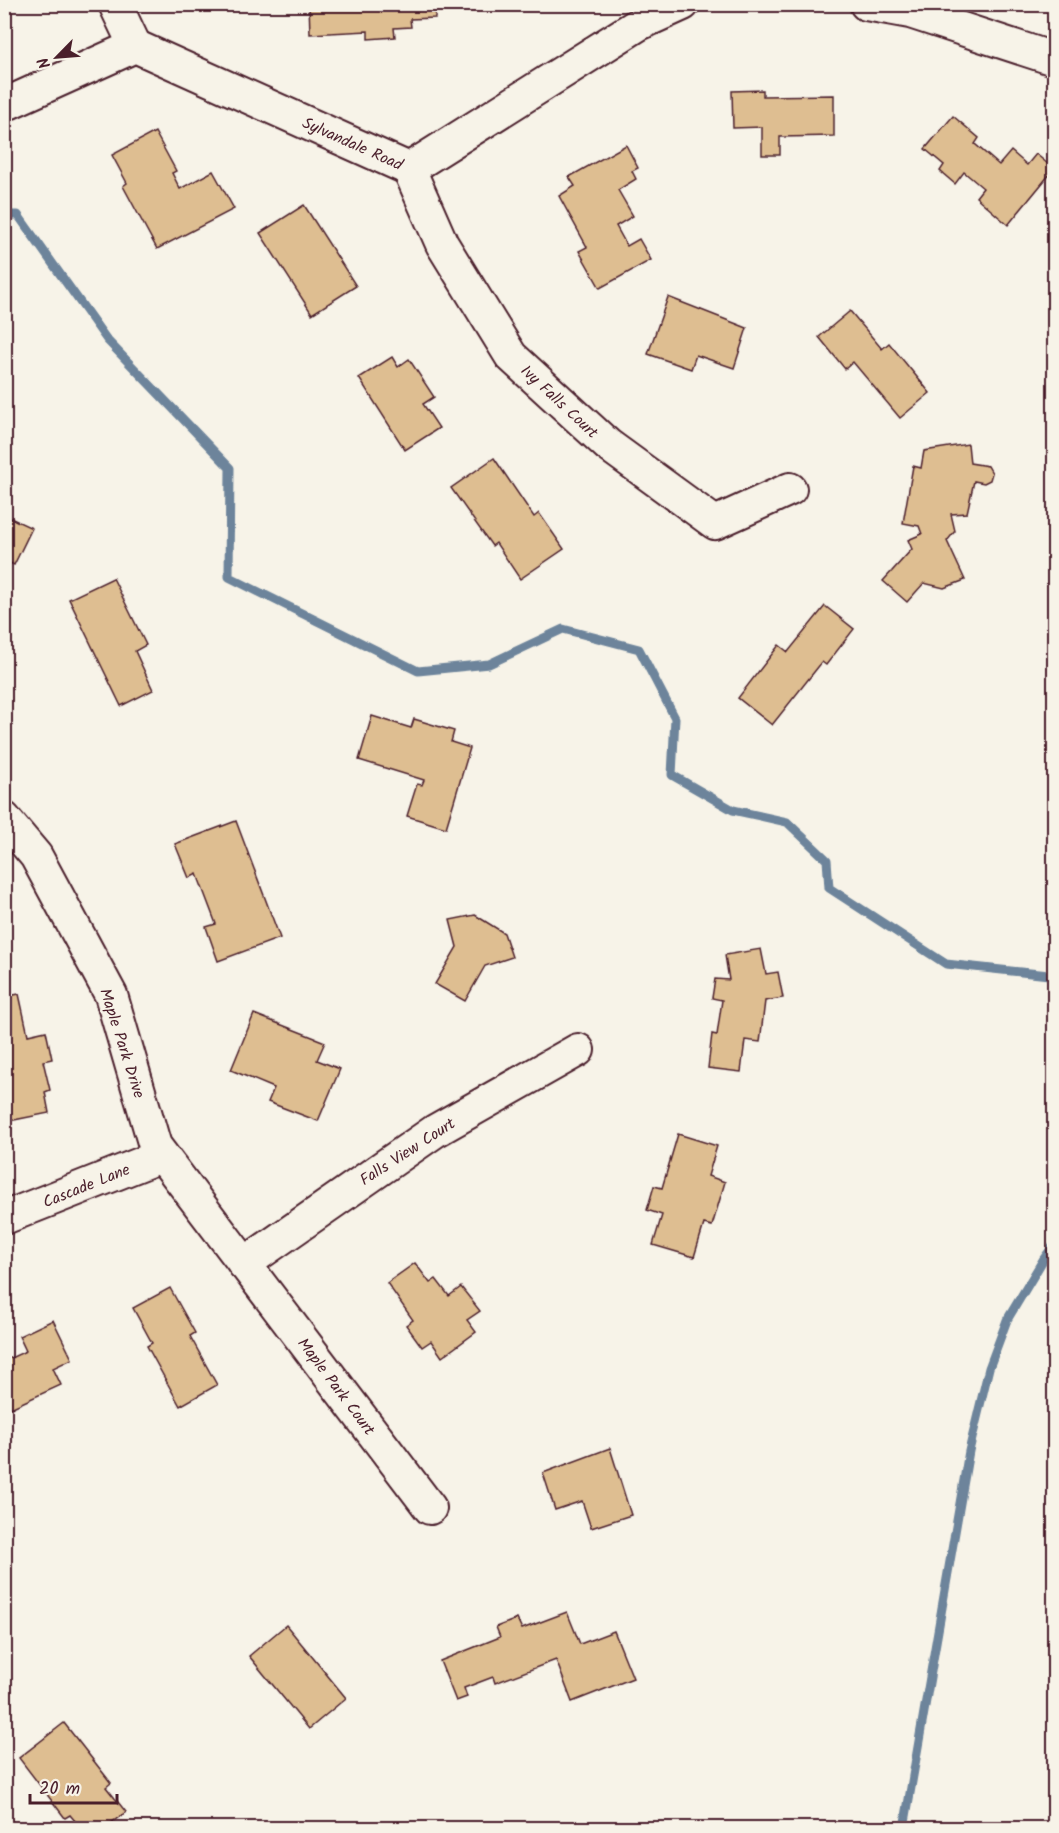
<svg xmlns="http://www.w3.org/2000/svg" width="1059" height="1833" font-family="Kalam,sans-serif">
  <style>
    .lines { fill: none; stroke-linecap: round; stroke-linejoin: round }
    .stream { stroke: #6d849b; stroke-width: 9 }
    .building { fill: #debe91; stroke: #4a1f2b; stroke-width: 1.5 }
    .street-casing { stroke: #4a1f2b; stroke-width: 36 }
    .street { stroke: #f7f3e8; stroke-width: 32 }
    .labels { text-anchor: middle; stroke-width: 4.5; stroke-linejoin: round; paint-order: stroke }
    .street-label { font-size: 16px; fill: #4a1f2b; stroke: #f7f3e8 }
  </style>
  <rect width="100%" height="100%" fill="#f7f3e8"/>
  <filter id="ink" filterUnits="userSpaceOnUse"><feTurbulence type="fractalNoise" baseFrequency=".0167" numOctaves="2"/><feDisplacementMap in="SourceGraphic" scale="12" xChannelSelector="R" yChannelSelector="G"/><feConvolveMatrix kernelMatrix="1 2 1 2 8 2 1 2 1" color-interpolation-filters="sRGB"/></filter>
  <g filter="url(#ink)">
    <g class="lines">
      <!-- stream -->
      <g class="stream">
        <polyline points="4,215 18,215 107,340 230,468 229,577 418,671 489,664 563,629 639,649 675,718 672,775 733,810 787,822 827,860 829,888 946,964 1049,975 1054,979"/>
        <polyline points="904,1828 969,1451 989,1368 1007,1320 1043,1260 1054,1245"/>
      </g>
    </g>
    <!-- building -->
    <g class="building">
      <polygon points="309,4 343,4 343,6 369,4 435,4 435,18 410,19 411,27 394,28 395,37 368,39 368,31 310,34"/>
      <polygon points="763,90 763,96 834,95 834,136 780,137 780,155 762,155 762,127 733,128 732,91"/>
      <polygon points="953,116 979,138 975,144 999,165 1011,151 1027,165 1036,154 1054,169 1008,225 976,197 983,188 964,172 955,184 940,171 944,165 925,149"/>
      <polygon points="155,132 176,171 172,173 180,189 213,171 234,209 157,249 123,186 127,183 112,155"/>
      <polygon points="626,145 638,168 632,171 636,179 618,190 633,216 616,226 627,246 639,239 651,260 600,288 579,251 587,247 559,196 575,186 569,177"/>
      <polygon points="304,205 356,286 312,314 260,233"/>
      <polygon points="668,297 747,328 734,368 696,355 691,369 648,354"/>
      <polygon points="850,311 882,349 889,343 930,393 900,418 853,362 845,369 819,337"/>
      <polygon points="392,357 398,367 409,359 434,397 423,404 439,428 405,450 359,378"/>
      <polygon points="968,444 970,463 988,466 992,473 990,480 984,483 974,481 967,513 951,514 955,531 947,541 965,580 944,588 924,583 907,602 883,581 912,549 908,540 922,534 919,526 903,523 913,466 921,468 924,451"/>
      <polygon points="494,458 534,517 539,513 564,549 520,579 496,543 492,546 451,488"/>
      <polygon points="4,515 32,528 14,565 4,560"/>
      <polygon points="113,578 146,645 135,651 153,690 121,706 69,599"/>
      <polygon points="825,606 854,629 826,665 822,662 772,725 738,698 779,645 788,652"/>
      <polygon points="372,716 411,728 414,719 454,731 451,742 470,748 446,828 407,816 417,784 422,785 424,780 359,760"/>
      <polygon points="236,821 280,938 218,961 206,927 216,924 197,874 189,878 175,844"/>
      <polygon points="475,915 504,933 512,957 485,966 465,1001 435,984 457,947 450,920"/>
      <polygon points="761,949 766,974 778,972 783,998 765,1001 760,1042 745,1040 741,1072 708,1068 712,1034 717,1035 722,1000 712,998 715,979 729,980 725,955"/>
      <polygon points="19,994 28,1035 46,1031 52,1059 43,1061 50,1090 45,1092 49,1113 4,1122 4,997"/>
      <polygon points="254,1014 325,1042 317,1060 340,1069 318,1121 268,1102 274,1088 231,1070"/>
      <polygon points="678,1134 717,1146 708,1176 725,1182 712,1226 704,1224 694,1257 653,1245 662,1215 647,1210 654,1186 662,1188"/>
      <polygon points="415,1263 430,1283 436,1279 449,1296 461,1287 480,1311 467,1320 476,1332 442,1357 431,1341 422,1347 406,1325 413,1320 387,1283"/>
      <polygon points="170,1288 195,1333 190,1336 217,1385 180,1406 147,1346 152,1343 133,1308"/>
      <polygon points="53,1320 72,1359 53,1368 61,1385 4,1411 4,1361 26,1351 19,1336"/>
      <polygon points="610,1448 631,1515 591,1528 582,1501 555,1510 543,1473"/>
      <polygon points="567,1612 580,1644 614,1631 633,1678 572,1702 556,1660 495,1683 493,1677 464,1688 467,1697 456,1701 440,1661 500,1637 496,1627 517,1619 522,1629"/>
      <polygon points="286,1625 346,1698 309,1729 249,1656"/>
      <polygon points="64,1723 111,1783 106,1787 126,1812 104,1828 81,1828 70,1815 65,1818 19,1758"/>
    </g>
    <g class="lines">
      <!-- street casing -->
      <g class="street-casing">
        <g id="street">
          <polyline points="115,4 135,46"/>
          <polyline points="866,4 910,12 1054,59"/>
          <polyline points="4,105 135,46 409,169"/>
          <polyline points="409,169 442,244 511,356 608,445 715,523 790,489"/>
          <polyline points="409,169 639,24 683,4"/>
          <polyline points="4,818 36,856 111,995 155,1146 430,1508"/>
          <polyline points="4,1218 158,1157 155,1146"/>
          <polyline points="244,1264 435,1131 578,1050"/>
        </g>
      </g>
      <!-- street -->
      <use href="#street" class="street"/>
    </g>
  </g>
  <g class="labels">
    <!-- street labels -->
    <g class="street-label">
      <text transform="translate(353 143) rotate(24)" y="6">Sylvandale Road</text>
      <text transform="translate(560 401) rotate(43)" y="6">Ivy Falls Court</text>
      <text transform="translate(123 1043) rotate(72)" y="6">Maple Park Drive</text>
      <text transform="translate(407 1151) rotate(-33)" y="6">Falls View Court</text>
      <text transform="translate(86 1185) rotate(-22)" y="6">Cascade Lane</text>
      <text transform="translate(337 1386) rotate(53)" y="6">Maple Park Court</text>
    </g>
  </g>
  <!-- margin -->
  <rect width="1059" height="1833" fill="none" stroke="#f7f3e8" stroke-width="24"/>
  <rect x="12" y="12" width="1035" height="1809" fill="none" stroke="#4a1f2b" stroke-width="2" filter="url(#ink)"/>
  <!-- north arrow -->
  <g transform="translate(57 57) rotate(245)" stroke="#f7f3e8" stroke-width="4.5" paint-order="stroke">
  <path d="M0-4.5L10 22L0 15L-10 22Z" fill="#4a1f2b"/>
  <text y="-9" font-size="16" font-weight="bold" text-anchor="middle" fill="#4a1f2b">N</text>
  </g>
  <!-- scale -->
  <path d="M30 1794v9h87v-9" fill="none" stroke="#4a1f2b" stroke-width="3"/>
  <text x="39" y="1794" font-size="18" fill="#4a1f2b" stroke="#f7f3e8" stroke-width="4.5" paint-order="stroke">20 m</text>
</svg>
